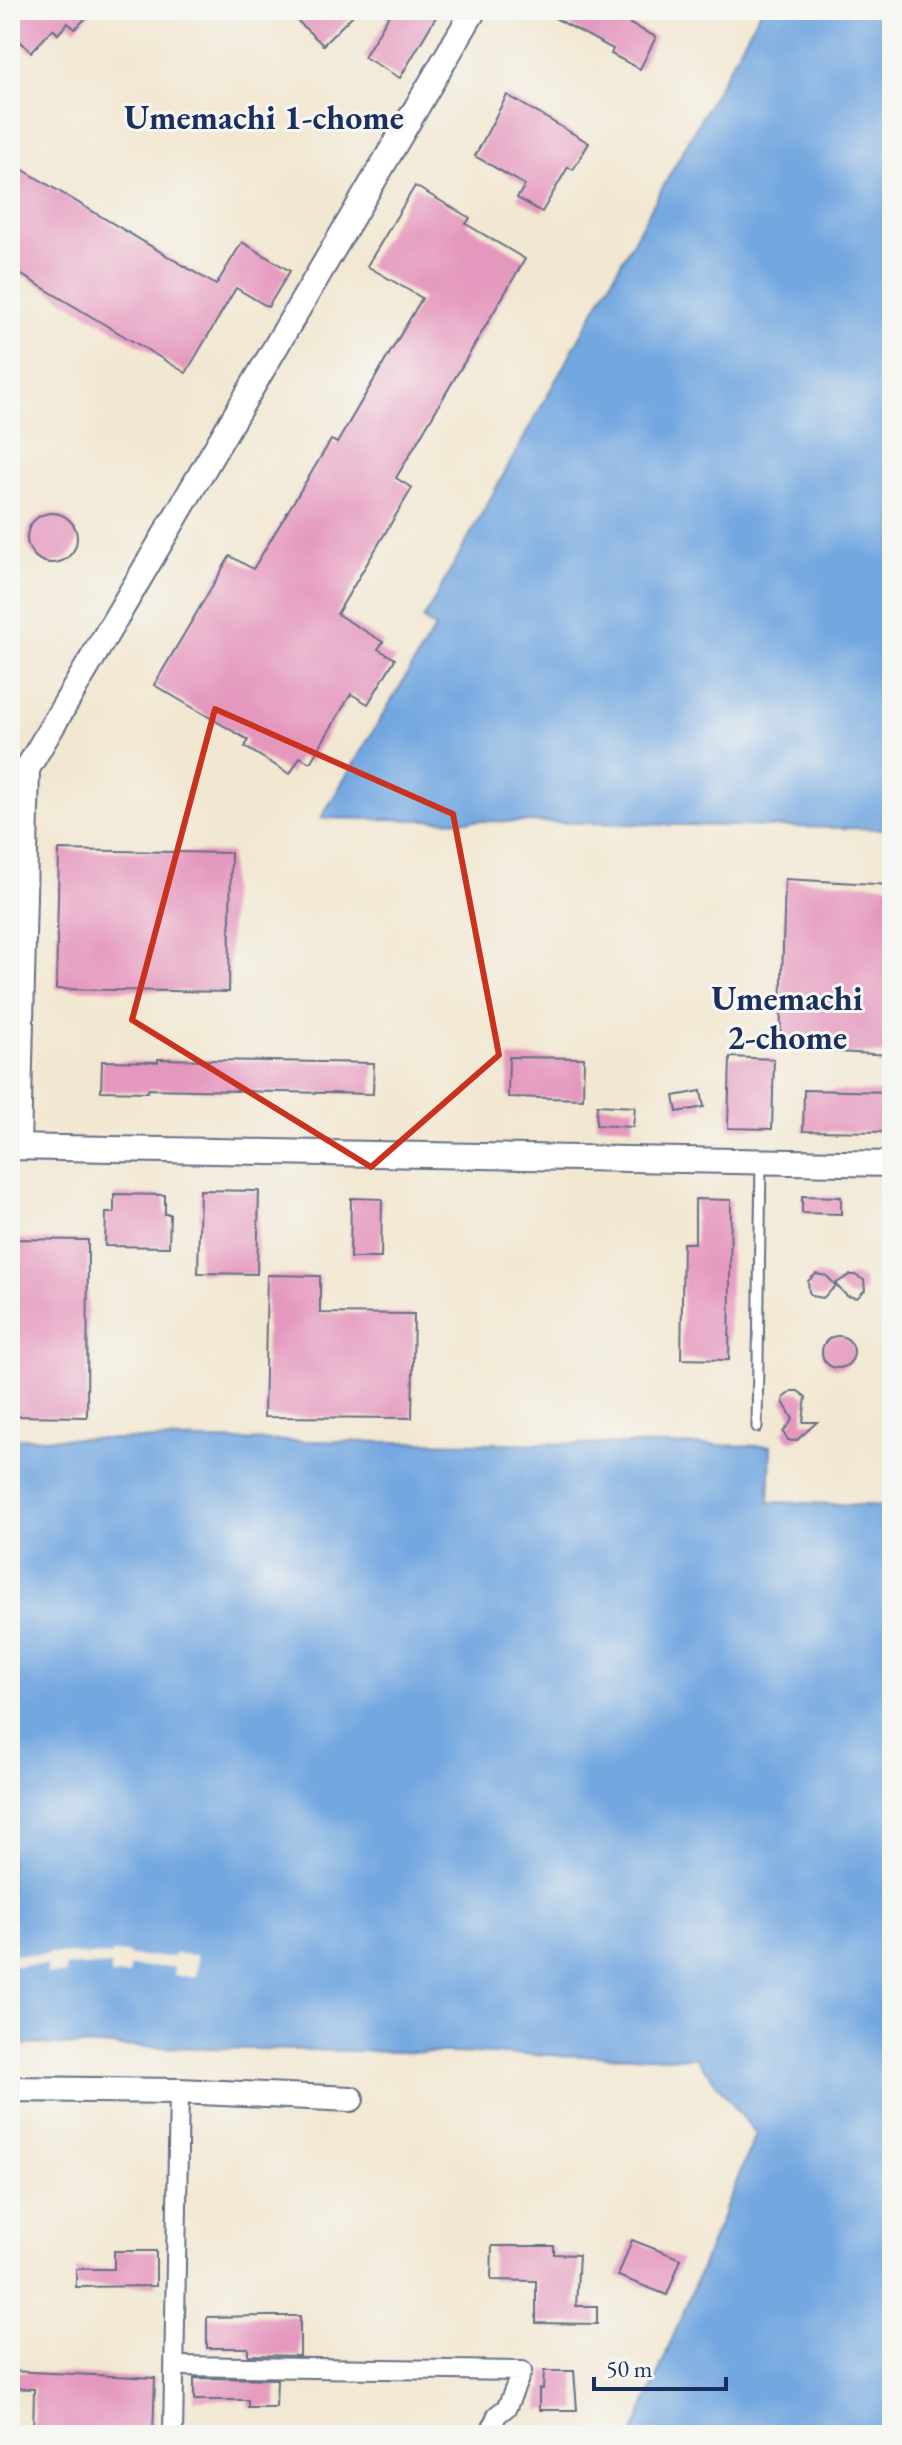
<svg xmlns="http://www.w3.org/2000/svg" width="902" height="2445" font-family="'EB Garamond',serif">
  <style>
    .water { fill: #73a7e0; stroke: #476b9f; stroke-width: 2 }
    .pier { fill: #f2e7d1 }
    .building { fill: #e598be }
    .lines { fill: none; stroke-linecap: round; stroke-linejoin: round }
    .lane-casing { stroke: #666f86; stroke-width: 13 }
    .street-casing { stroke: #666f86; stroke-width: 22 }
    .secondary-casing { stroke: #666f86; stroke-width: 28 }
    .lane { stroke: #fff; stroke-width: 9 }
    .street { stroke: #fff; stroke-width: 18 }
    .secondary { stroke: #fff; stroke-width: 24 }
    .marked { fill: none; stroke: #c8321e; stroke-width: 6; stroke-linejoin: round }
    .labels { text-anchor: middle; stroke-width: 6; stroke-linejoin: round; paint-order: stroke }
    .neighbourhood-label { font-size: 34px; font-weight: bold; fill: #1b2f5e; stroke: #f6f6f2 }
  </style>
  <rect width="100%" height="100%" fill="#f6f6f2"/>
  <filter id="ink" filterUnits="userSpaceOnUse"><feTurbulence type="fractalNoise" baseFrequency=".0125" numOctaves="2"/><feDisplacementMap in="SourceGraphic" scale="16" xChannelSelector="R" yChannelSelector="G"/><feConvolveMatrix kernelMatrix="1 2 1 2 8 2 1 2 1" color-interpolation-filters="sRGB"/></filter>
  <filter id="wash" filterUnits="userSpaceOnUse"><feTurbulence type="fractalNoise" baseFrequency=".006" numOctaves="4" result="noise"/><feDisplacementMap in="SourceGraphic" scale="32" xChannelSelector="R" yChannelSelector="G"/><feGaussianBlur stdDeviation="1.8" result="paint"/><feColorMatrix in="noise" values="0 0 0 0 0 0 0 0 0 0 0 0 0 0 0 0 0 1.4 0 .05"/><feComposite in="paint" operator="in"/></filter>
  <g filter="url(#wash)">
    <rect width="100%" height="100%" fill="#f2e7d1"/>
    <!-- water -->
    <g class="water">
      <polygon points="761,10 892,10 892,829 321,818 435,628 423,620"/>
      <polygon points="10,1438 771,1446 769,1502 892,1506 892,2435 633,2435 756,2134 696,2058 10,2044"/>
    </g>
    <!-- pier -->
    <polygon class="pier" points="48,1953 111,1956 112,1953 129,1953 130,1956 174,1957 174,1954 197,1955 197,1976 174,1976 174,1967 129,1967 129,1975 111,1975 111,1966 66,1966 65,1974 47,1974 47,1965 10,1965 10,1954 47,1955"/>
    <g id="blocks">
      <!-- building -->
      <g class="building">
        <polygon points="10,10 94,10 75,29 68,23 58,34 53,29 31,52 10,31"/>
        <polygon points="286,10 358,10 323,45"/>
        <polygon points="392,10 440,10 400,78 364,57"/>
        <polygon points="540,10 603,10 656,37 640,69 611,54 613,49"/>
        <polygon points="507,95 589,143 573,170 568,167 542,212 517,198 525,185 475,156"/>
        <polygon points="10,162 216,285 242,242 290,271 268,307 236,288 186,373 10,268"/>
        <polygon points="415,186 470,218 466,224 525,259 396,478 412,488 337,614 383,642 378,649 395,659 368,704 351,694 310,763 300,757 290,774 245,747 248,740 154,685 230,556 253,569 331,440 337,443 422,298 367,266"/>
        <circle cx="52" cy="538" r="25"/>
        <polygon points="59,850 231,853 229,992 56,989"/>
        <polygon points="785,879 892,885 892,1055 836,1052 836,1048 780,1046"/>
        <polygon points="509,1057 584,1058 583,1099 508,1097"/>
        <polygon points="730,1057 774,1059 772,1129 728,1128"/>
        <polygon points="158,1059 374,1063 373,1094 148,1089 148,1092 101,1091 102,1061 158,1062"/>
        <polygon points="804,1090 892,1092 892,1132 803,1131"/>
        <polygon points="701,1091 704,1107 677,1112 674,1096"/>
        <polygon points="597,1105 635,1107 633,1127 596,1125"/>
        <polygon points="200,1190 259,1191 257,1274 198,1273"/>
        <polygon points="114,1194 165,1195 165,1214 170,1214 169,1247 105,1246 106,1213 114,1213"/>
        <polygon points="802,1196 841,1197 841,1214 802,1213"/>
        <polygon points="351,1198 382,1199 381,1258 350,1258"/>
        <polygon points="695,1199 731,1200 729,1360 681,1359 683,1243 695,1243"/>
        <polygon points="10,1239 88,1240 87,1417 10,1416"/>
        <polygon points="816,1274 827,1276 836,1286 823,1298 812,1296 809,1292 808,1281"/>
        <polygon points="267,1275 320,1276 320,1313 414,1314 412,1418 264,1417"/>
        <polygon points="850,1275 855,1275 864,1280 865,1290 857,1298 847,1296 835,1284"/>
        <circle cx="838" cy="1352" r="16"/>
        <polygon points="792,1391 798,1391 806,1397 803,1422 817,1422 797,1440 793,1441 788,1440 783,1432 793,1419 783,1402 784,1397"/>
        <polygon points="632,2240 681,2259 667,2295 618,2276"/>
        <polygon points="492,2246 554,2246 554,2254 579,2255 576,2306 597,2306 597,2324 536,2323 536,2281 491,2280"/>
        <polygon points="114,2251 156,2251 156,2286 76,2287 76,2269 114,2269"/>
        <polygon points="268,2316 300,2316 300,2356 248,2355 248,2348 207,2348 207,2317"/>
        <polygon points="10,2371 155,2378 153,2435 33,2435 34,2389 10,2388"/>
        <polygon points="544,2371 574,2371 577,2410 539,2410 539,2389 543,2389"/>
        <polygon points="194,2378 277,2379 276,2407 248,2407 248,2400 194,2400"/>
      </g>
    </g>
  </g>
  <g filter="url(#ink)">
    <use href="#blocks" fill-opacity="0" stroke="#666f86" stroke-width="2"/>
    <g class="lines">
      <!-- lane casing -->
      <g class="lane-casing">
        <polyline id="lane" points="757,1427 761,1162"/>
      </g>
      <!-- street casing -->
      <g class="street-casing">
        <g id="street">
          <polyline points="175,2366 522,2371 507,2407 497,2415 489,2435"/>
          <polyline points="173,2435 179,2091"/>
        </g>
      </g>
      <!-- secondary casing -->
      <g class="secondary-casing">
        <g id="secondary">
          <polyline points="10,1147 892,1164"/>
          <polyline points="18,1147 27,769 474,10"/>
          <polyline points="10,2089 179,2091 351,2099"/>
        </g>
      </g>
      <!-- lane -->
      <use href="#lane" class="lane"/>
      <!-- street -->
      <use href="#street" class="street"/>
      <!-- secondary -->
      <use href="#secondary" class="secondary"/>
    </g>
  </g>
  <!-- marked area -->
  <path class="marked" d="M215,709L453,814L499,1055L371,1167L132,1020Z"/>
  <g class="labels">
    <!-- neighbourhood labels -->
    <g class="neighbourhood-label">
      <text x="264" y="129">Umemachi 1-chome</text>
      <text x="787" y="1010">Umemachi<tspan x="787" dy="39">2-chome</tspan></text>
    </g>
  </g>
  <!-- margin -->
  <rect width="902" height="2445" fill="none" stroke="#f6f6f2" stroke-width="40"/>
  <!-- scale -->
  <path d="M594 2377v12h132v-12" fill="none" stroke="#1b2f5e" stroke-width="4"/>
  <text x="606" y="2377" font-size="24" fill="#1b2f5e" stroke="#f6f6f2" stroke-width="6" paint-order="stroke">50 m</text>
</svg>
